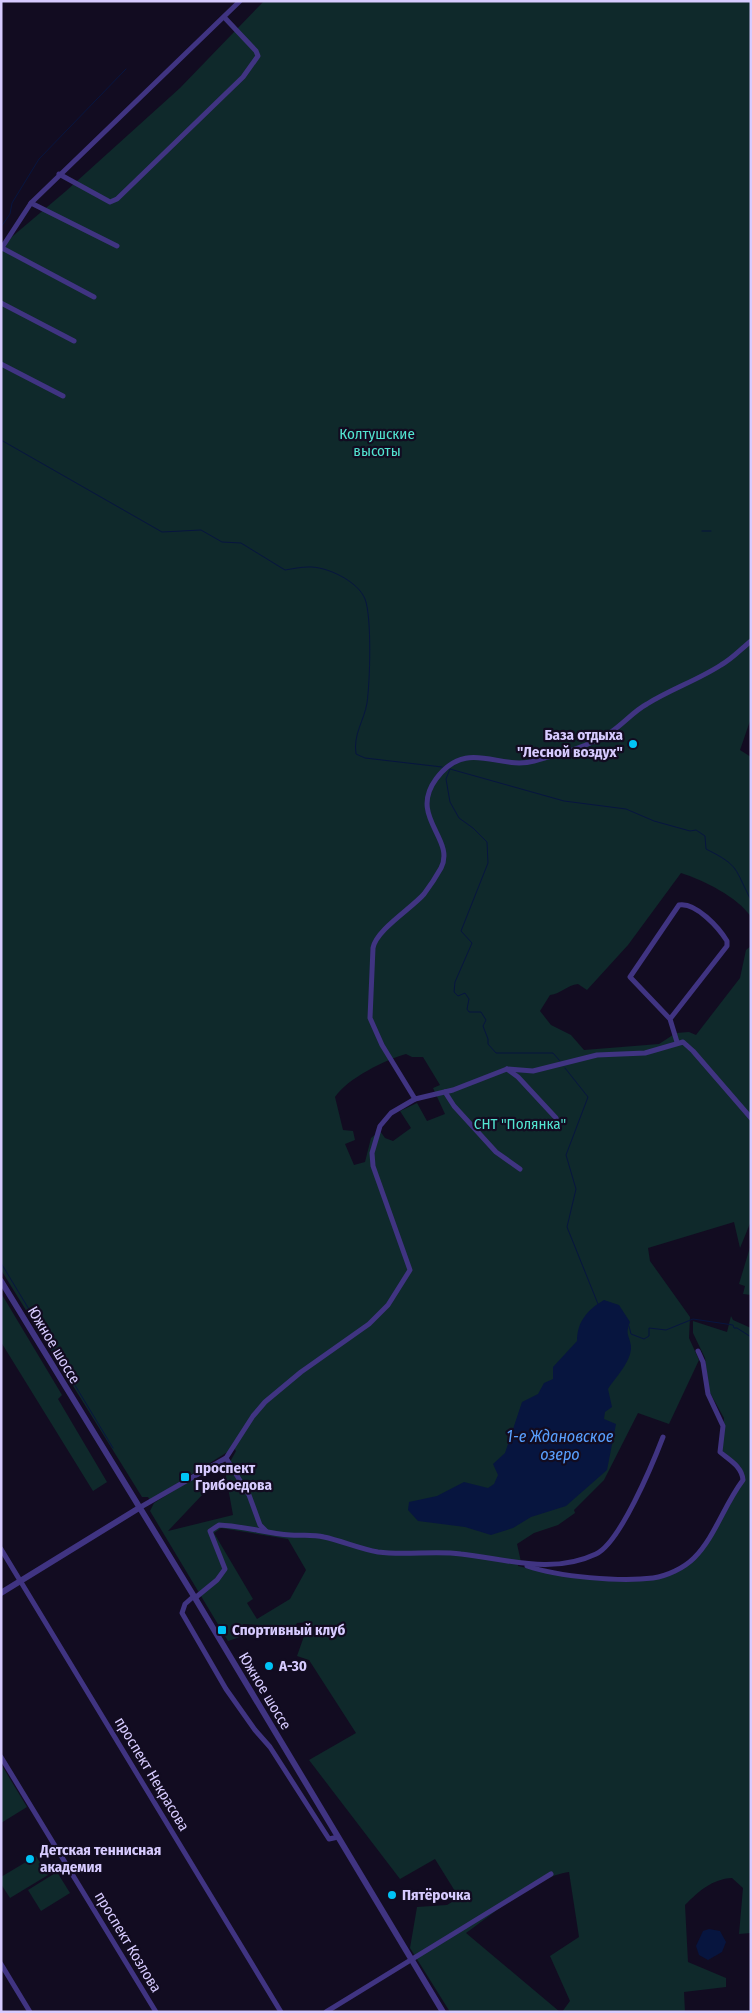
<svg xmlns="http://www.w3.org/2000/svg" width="752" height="2013" font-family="'Fira Sans Condensed',sans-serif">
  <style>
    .green { fill: #0f292b; fill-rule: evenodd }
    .water { fill: #07153f }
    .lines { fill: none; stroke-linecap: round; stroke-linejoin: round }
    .stream { stroke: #07153f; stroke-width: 1 }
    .minor { stroke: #403482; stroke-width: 5 }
    .tertiary { stroke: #403482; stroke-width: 6 }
    .poi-dot { fill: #00c3f6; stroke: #120c21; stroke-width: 2 }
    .labels { text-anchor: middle; stroke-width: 4.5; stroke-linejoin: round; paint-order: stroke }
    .park-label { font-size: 15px; fill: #52e4d0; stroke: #120c21 }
    .poi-label { font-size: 15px; font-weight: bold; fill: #d7cbff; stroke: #120c21; text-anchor: start }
    .street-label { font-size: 15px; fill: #d7cbff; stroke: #120c21 }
    .water-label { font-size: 16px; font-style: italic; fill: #59a0ff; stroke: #120c21 }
  </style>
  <rect width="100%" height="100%" fill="#120c21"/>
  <!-- green -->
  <g class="green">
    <path d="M264,1H751V718L740,750L751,757V917C738,897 703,880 681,873L628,945L587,990L578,984C567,985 561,994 550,995L540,1011L551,1025L571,1035L584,1050L659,1044L676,1033L689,1032L696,1035L740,978L746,950L751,946V1221L740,1248L734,1222L648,1248L650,1261L690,1317L689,1338L699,1360L669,1424L638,1413L604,1480L574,1510L575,1513L558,1525L534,1533L517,1544L521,1562L518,1561V1566L563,1576L652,1579L685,1567L719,1524L745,1478L740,1466L722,1451L724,1418L709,1391L705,1358L693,1333V1321L727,1332L731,1316L733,1320L751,1328V1933L739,1934L743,1888L732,1878C712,1879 699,1891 685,1905L688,1962L726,1978V1987L684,1992L685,2012H562L570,2001L550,1956L579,1937L569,1872C539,1875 491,1915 466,1933L560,2012H450L410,1948L417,1907L447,1905L457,1899L458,1896L435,1859L400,1879L309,1760L356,1733L309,1660L297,1656L309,1622L297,1623L288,1636L258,1625L243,1624L240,1637L228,1641L150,1511L154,1503L194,1478L203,1494L168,1531L233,1515L225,1471L236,1451L234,1448L150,1500L148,1497H142L1,1270V246L66,191L180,88ZM406,1054L412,1057H423L440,1085L433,1088L445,1114L427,1121L417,1103L400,1111L411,1128L393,1141L385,1138L380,1131L371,1138L365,1162L354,1165L345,1144L355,1140L353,1131L343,1130L335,1097C348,1078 385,1060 406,1054ZM221,1528L288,1539L306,1570L290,1599L257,1619L247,1603L253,1599L214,1533Z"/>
    <polygon points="751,1244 751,1295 743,1294 745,1286 739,1284"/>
    <polygon points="1,1293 62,1395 58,1399 107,1482 93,1491 1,1342"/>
    <polygon points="1,1764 27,1807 1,1823"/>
    <polygon points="36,1856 48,1875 10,1898 1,1884 1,1877"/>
    <polygon points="57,1872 70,1893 41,1911 28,1890"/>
  </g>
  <!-- water -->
  <g class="water">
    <path d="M604,1300L619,1305L630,1322C625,1335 629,1334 631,1346C632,1361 616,1377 608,1389L612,1407L605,1412L604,1419L616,1424L607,1470L566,1506L531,1517L513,1528L491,1535L465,1527L418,1521L408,1510L409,1502L437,1496L464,1482L488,1488L494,1484L498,1475L493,1464L505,1453L522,1402L538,1394L544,1383L553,1379V1367L577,1341C577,1322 587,1310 604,1300Z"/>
    <polygon points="709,1929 720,1931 726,1942 722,1952 708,1960 699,1955 696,1946 703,1931"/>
  </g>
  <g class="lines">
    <!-- stream -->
    <g class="stream">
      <polyline points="1,2 10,1"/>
      <polyline points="1,227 10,214 12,203 39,159 126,69"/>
      <path d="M1,440L162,532L201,530L222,542L241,543L285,570C292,569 300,567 308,567C326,566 358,581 365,599C372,617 370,682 367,703C364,721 353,734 356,754L365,758L442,767"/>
      <polyline points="702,531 711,531"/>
      <polyline points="450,769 446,779 450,802 459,818 473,828 487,842 488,863 461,931 472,943 455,982 454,992 458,996 465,993 469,999 467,1009 469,1012 481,1012 486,1020 483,1026 488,1039 488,1044 496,1053 553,1053 560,1061"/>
      <path d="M450,769L564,801L626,809L654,821L690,831L696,830L705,836L706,849C740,866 734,868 751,900"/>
      <polyline points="565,1068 588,1097 566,1155 576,1189 567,1227 598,1304"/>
      <polyline points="1,1263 113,1448"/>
      <polyline points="629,1326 631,1334 644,1339 649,1336 649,1328 666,1330 693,1319 733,1325 734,1328 737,1328 751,1337"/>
    </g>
    <!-- minor -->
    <g class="minor">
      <polyline points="59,174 110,202 117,199 243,77 258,56 256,51 224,17"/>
      <polyline points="31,203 117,246"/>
      <polyline points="2,248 94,297"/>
      <polyline points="1,249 31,203 240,1"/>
      <polyline points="1,303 74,341"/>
      <polyline points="1,364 63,396"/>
      <path d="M670,1019L630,977L679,905C696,902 719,928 727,941V946L670,1019L677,1042"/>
      <polyline points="507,1069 518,1077 556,1118"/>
      <polyline points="445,1092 454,1106 496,1152 520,1169"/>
      <path d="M415,1099L382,1045L370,1018L373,948C376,930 412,908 424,894C430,886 436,877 441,868C456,839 408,817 436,779C467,737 499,771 534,761C560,754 588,747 611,732C624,723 634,711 647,704C671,689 698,680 721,665C732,659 741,649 751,641"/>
      <polyline points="226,1458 249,1495 260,1525 266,1531"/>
      <polyline points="139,1508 226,1458 253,1416 265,1402 301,1372 369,1324 388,1305 410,1270 373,1166 372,1153 380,1126 391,1113 415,1099 453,1090 507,1069 533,1071 597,1055 645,1053 683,1042 693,1051 751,1118"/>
      <polyline points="1,1549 281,2012"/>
      <path d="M527,1566C559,1577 620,1582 653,1578C667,1576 684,1568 694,1558C715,1537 724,1505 743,1480C742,1466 729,1460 720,1452L723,1426L708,1394L703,1362L698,1351"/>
      <polyline points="194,1596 185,1604 182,1613 226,1689 255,1730 270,1747 329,1839 338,1837"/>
      <path d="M195,1598L217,1580L225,1569L210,1531L219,1525C243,1526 266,1533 290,1535C302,1536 312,1534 324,1537C342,1541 360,1549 378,1552C406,1556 434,1550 461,1554C506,1559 552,1575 596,1554C620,1543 653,1463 663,1437"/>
      <polyline points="1,1757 156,2012"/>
      <polyline points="1,1964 30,2012"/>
      <polyline points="326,2012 551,1874"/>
    </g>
    <!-- tertiary -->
    <g class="tertiary">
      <polyline points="1,1281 195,1598 443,2012"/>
      <polyline points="1,1593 139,1508"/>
    </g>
  </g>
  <!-- markers -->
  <g class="poi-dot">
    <circle cx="633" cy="744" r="5"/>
    <rect x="180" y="1472" width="10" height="10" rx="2.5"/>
    <rect x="217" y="1625" width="10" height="10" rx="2.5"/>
    <circle cx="269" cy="1666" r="5"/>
    <circle cx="30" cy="1859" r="5"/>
    <circle cx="392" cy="1895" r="5"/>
  </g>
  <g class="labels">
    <!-- park labels -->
    <g class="park-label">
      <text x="377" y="439">Колтушские<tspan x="377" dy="17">высоты</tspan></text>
      <text x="520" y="1129">СНТ "Полянка"</text>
    </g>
    <!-- poi labels -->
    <g class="poi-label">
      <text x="623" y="740" text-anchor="end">База отдыха<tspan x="623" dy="17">"Лесной воздух"</tspan></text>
      <text x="195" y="1473">проспект<tspan x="195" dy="17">Грибоедова</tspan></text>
      <text x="232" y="1635">Спортивный клуб</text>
      <text x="279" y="1671">А-30</text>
      <text x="40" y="1855">Детская теннисная<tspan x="40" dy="17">академия</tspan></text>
      <text x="402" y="1900">Пятёрочка</text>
    </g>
    <!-- street labels -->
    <g class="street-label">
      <text transform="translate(54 1345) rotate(59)" y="5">Южное шоссе</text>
      <text transform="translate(265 1691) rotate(59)" y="5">Южное шоссе</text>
      <text transform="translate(152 1774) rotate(59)" y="5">проспект Некрасова</text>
      <text transform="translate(128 1942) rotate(59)" y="5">проспект Козлова</text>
    </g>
    <!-- water labels -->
    <g class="water-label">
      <text x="560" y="1442">1-е Ждановское<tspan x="560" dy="18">озеро</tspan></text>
    </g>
  </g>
  <!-- border -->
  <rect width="752" height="2013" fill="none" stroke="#d7cbff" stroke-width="5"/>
</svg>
